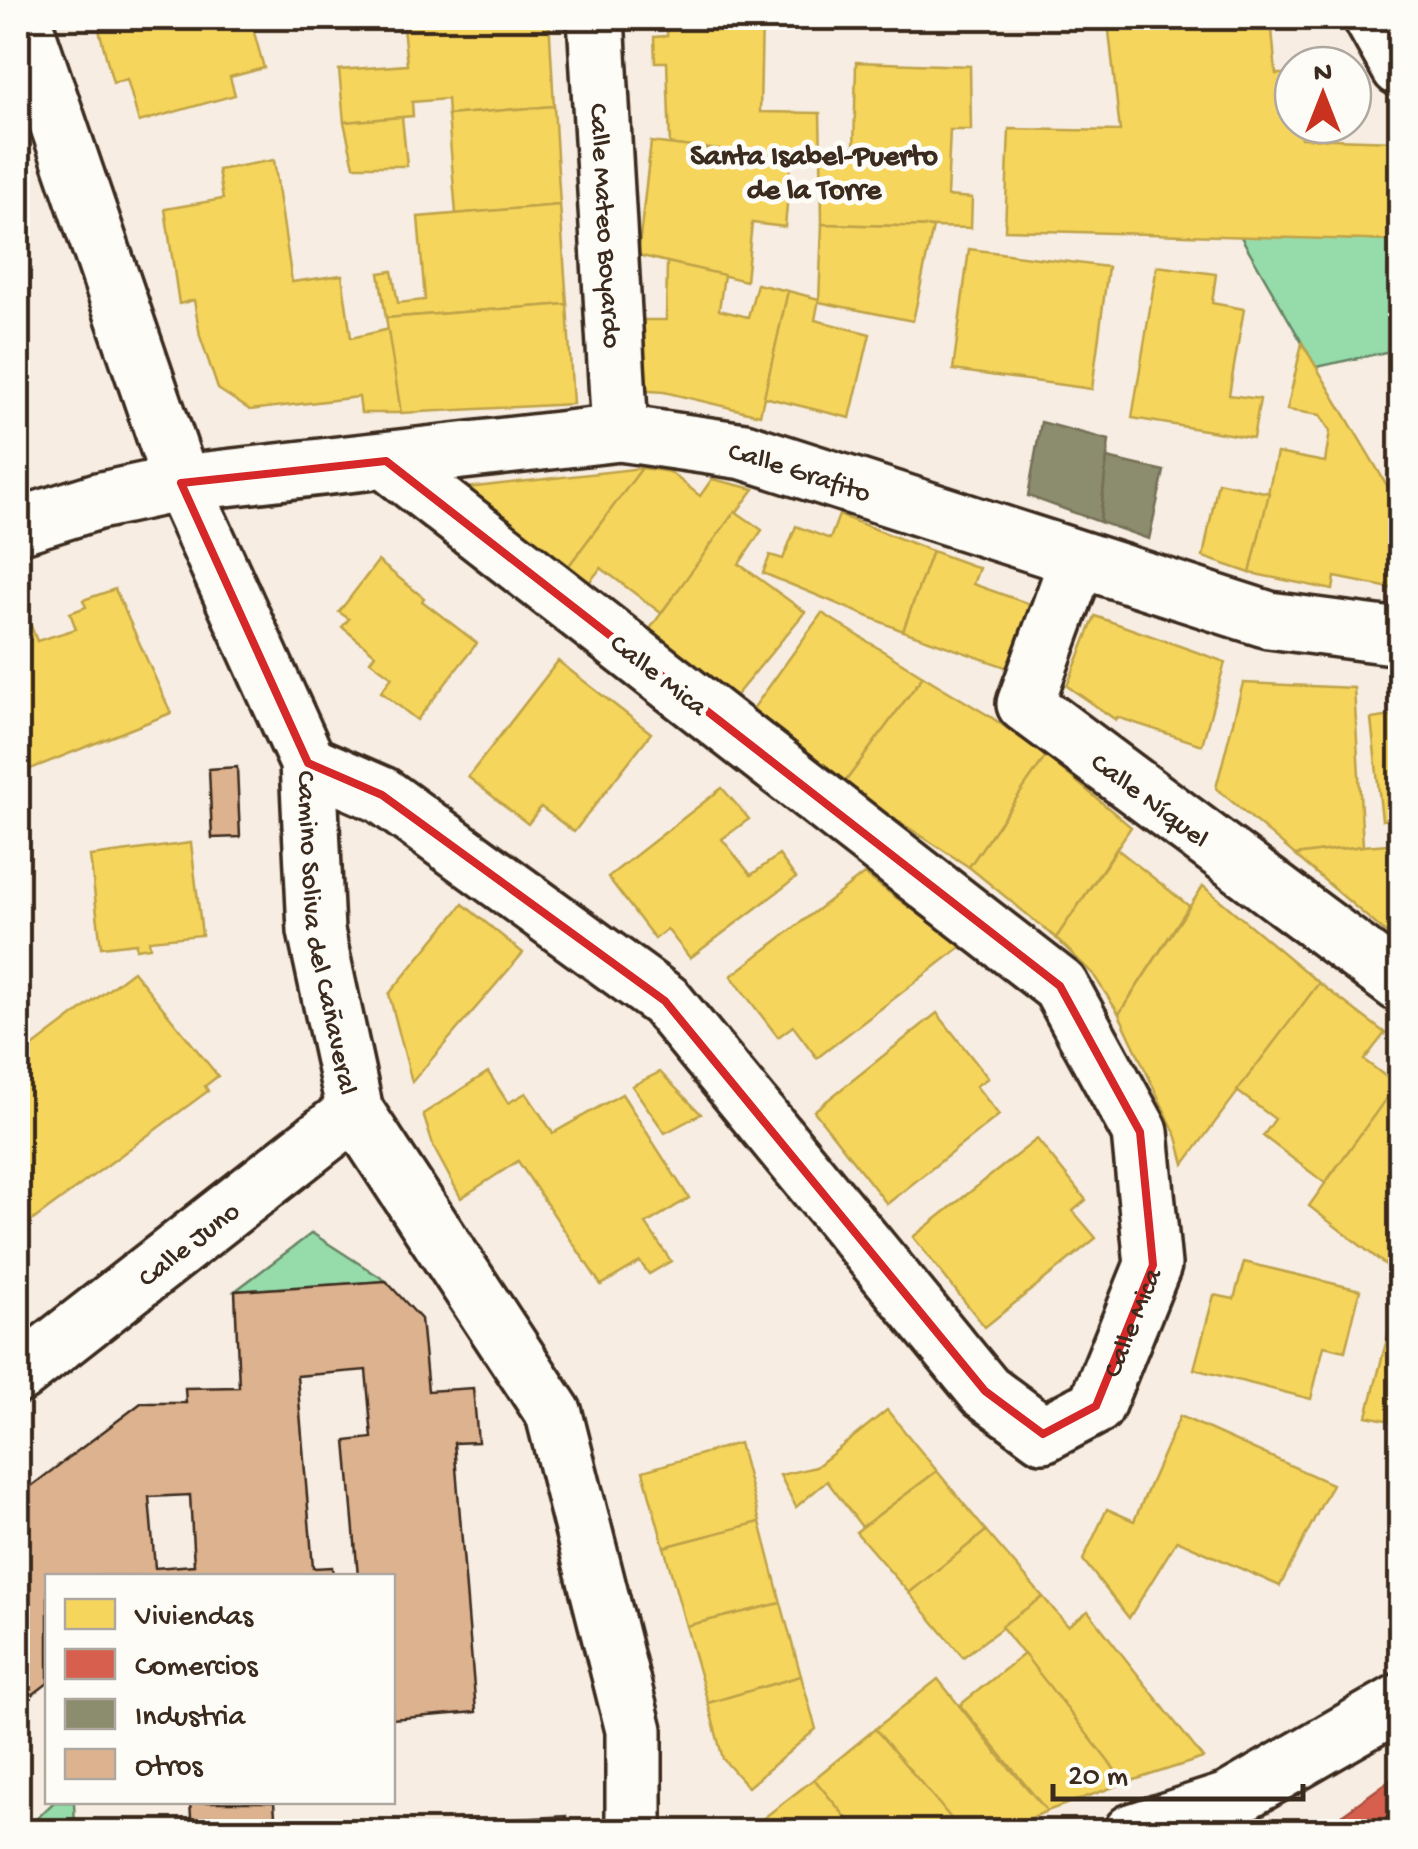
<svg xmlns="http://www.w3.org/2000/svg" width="1418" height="1849" font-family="'Gochi Hand',sans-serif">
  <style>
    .green { fill: #95dcaa; stroke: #688364; stroke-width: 2.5 }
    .homes { fill: #f6d55c; stroke: #bea249; stroke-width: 2.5 }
    .shops { fill: #d6604d; stroke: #a8503f; stroke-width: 2.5 }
    .industry { fill: #8c8c6e; stroke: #746f56; stroke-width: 2.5 }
    .building { fill: #ddb28e; stroke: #3b2a1e; stroke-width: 2.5; fill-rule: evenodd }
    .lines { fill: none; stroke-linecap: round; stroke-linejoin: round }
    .minor-casing { stroke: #3b2a1e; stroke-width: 62 }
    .minor { stroke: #fdfcf7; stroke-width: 55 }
    .marked { fill: none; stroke: #d62828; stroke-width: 8; stroke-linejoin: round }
    .labels { text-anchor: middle; stroke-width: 10; stroke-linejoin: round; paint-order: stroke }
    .street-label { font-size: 28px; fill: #3b2a1e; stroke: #fdfcf7 }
    .neighbourhood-label { font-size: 30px; font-weight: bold; fill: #3b2a1e; stroke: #fdfcf7 }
  </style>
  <rect width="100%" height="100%" fill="#f7ede2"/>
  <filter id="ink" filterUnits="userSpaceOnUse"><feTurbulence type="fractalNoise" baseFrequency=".01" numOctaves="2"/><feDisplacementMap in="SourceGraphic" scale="20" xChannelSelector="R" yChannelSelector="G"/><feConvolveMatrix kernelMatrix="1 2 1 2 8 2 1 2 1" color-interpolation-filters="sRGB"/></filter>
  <g filter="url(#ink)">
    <!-- green -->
    <g class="green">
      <polygon points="1240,235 1400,241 1400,349 1316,367"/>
      <polygon points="312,1233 386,1281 235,1291"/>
      <polygon points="54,1802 74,1802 75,1829 71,1831 33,1831 29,1826"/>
    </g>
    <!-- homes -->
    <g class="homes">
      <polygon points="96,18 250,18 264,68 230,77 235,95 139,122 127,79 113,83"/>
      <polygon points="402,18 549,18 554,106 448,115 447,99 412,102 413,116 344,122 339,70 407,65"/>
      <polygon points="667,18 762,18 760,112 820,113 821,160 670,145 667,62 655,62 654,37 667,36"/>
      <polygon points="1140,18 1271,18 1276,74 1293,74 1293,125 1299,125 1301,138 1397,141 1400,148 1400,241 1005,230 1009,129 1120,131 1108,22"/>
      <polygon points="856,62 970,66 971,130 950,130 947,196 972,198 971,228 822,224 821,151 854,152"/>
      <polygon points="554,106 560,205 456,214 448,115"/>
      <polygon points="402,117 407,166 354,166 344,122"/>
      <polygon points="651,142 791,159 785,227 752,223 746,281 638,255"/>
      <polygon points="274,160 292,282 342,275 351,338 389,329 401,413 361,413 359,397 250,410 218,389 200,336 194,300 179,304 165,209 223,199 218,170"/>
      <polygon points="560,205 567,304 386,318 379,273 392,271 398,303 425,300 418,217"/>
      <polygon points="822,224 933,227 913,321 819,302"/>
      <polygon points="969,249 1108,267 1092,389 953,370"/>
      <polygon points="667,262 724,275 719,310 748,317 757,284 788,291 760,415 664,392 637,390 634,320 666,320"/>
      <polygon points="1157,266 1216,274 1212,303 1244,309 1229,395 1260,399 1253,438 1132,418"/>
      <polygon points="788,291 819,299 815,320 870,334 850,418 764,397"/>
      <polygon points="567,304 573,404 401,413 386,318"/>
      <polygon points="1302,343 1400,507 1400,603 1391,601 1395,589 1335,577 1333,590 1250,573 1277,453 1325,462 1330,431 1320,415 1287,410"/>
      <polygon points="642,468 565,571 458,489"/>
      <polygon points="642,468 670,472 700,496 712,479 754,489 661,613 601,568 586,586 565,571"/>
      <polygon points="1218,482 1269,493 1250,573 1203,557"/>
      <polygon points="735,511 762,530 739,564 805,612 733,699 647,633"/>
      <polygon points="839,515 932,551 903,631 763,573 770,555 783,559 796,526 830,539"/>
      <polygon points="932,551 979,568 973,584 1038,607 1011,669 903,631"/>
      <polygon points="378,561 424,598 422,601 477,643 417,720 381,692 392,677 370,661 375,654 342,627 349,619 339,612"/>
      <polygon points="115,589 171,713 18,774 18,633 31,626 37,641 76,629 70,613 86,607 83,600"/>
      <polygon points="822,613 923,676 843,785 750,713"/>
      <polygon points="1095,616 1225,662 1202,745 1117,717 1116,720 1067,686"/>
      <polygon points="558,661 651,733 574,832 541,807 528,824 468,777"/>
      <polygon points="923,676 991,717 1046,756 969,867 843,785"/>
      <polygon points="1243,683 1354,688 1363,846 1295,855 1216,788"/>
      <polygon points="1400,715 1400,818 1382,820 1371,719"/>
      <polygon points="1046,756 1131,827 1056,938 969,867"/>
      <polygon points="722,788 749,819 722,839 751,875 779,855 796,878 690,958 667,929 655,939 608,877"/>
      <polygon points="191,843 202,935 149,940 150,947 136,949 136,943 101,947 90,856"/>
      <polygon points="1400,843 1400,945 1295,855 1363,846"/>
      <polygon points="1117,849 1189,906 1119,1014 1093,974 1056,938"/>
      <polygon points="864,874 962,946 817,1058 793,1026 778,1037 731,976"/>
      <polygon points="1203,886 1319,983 1184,1164 1177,1137 1119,1014"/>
      <polygon points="463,904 523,953 412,1082 389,994"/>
      <polygon points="133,971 218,1076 205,1086 208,1091 18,1231 18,1058"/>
      <polygon points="1319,983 1385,1033 1364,1060 1397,1085 1325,1183 1263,1136 1275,1119 1237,1091"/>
      <polygon points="937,1013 988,1078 976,1086 999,1115 887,1204 814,1111"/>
      <polygon points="488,1072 508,1103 526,1093 553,1133 622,1094 689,1198 646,1224 671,1261 649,1274 640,1262 601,1285 518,1161 461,1198 434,1148 423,1114"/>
      <polygon points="660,1072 701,1114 665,1133 632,1086"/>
      <polygon points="1400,1079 1400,1276 1309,1206"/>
      <polygon points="1037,1139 1086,1200 1073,1211 1096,1238 985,1327 913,1237"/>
      <polygon points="1244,1262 1360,1290 1345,1351 1324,1346 1311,1399 1194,1369 1214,1295 1234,1299"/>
      <polygon points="1389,1331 1400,1334 1400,1423 1367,1416"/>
      <polygon points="887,1410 937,1471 862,1527 827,1481 796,1507 780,1475 816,1467"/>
      <polygon points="1180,1416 1332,1484 1280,1586 1177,1540 1129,1618 1083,1560 1107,1509 1134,1521"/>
      <polygon points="739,1443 760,1522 664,1547 643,1471"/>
      <polygon points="937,1471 986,1531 909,1593 856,1532"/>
      <polygon points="760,1522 781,1603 686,1626 664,1547"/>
      <polygon points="986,1531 1043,1597 963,1657 909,1593"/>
      <polygon points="1043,1597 1068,1626 1088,1611 1203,1758 1125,1783 1001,1626"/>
      <polygon points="781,1603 801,1676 708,1703 686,1626"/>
      <polygon points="1024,1654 1083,1729 1125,1783 1047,1811 960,1705"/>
      <polygon points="801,1676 816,1729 748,1787 723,1759 708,1703"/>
      <polygon points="938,1679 1000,1757 1047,1811 999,1832 962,1832 875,1729"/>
      <polygon points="875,1729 940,1805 962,1832 858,1832 814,1779"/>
      <polygon points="814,1779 858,1832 747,1831"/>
    </g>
    <!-- shops -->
    <polygon class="shops" points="1400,1773 1400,1832 1330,1832 1329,1824"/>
    <!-- industry -->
    <g class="industry">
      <polygon points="1041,422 1109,440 1100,522 1028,496"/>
      <polygon points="1107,458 1164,471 1149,539 1100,522"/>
    </g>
    <!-- building -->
    <g class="building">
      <polygon points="237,767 240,837 212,838 209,769"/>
      <path d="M386,1281L421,1319L428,1391L473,1388L478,1442L454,1443L476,1712L392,1719V1576H358L346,1441L372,1438L366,1370L297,1376L313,1568L332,1567L333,1576H48V1683L18,1706V1496L141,1403H186L185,1388L239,1387L235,1291ZM190,1495L194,1565L155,1568L149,1497Z"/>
      <polygon points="190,1802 274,1802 276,1830 314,1827 314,1832 192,1832"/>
      <polygon points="566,1816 566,1832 466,1832 466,1822"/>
    </g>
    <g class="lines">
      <!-- minor casing -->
      <g class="minor-casing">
        <g id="minor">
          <path id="s1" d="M22,18L181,483L308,763L316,931L355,1111L554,1414L634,1730V1832"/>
          <path id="s2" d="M596,18L620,433"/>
          <polyline points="1372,18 1400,68"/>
          <path id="s3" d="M18,526L98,501L181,483L620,433L744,451L1269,620L1400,637"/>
          <path id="s4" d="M1078,559L1025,704L1400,984"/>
          <path id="s5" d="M308,763L382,795L665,1001L985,1391L1043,1434L1096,1406L1153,1265L1140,1132L1060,986L386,461"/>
          <path id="s6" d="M18,1375L355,1111"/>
          <polyline points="1132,1832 1228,1801 1400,1702"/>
        </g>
      </g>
      <!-- minor -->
      <use href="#minor" class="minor"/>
    </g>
  </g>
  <!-- marked area -->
  <path class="marked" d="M386,461L1060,986L1140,1132L1153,1265L1096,1406L1043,1434L985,1391L665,1001L382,795L308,763L181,483Z"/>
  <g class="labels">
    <!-- street labels -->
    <g class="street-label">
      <text dy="10" stroke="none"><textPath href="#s2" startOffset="208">Calle Mateo Boyardo</textPath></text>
      <text dy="10" stroke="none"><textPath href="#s3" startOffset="795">Calle Grafito</textPath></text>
      <text transform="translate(660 673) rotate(38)" y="10">Calle Mica</text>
      <text dy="10" stroke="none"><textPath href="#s4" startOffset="312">Calle Níquel</textPath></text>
      <text dy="10" stroke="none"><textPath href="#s1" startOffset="970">Camino Soliva del Cañaveral</textPath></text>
      <text dy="10" stroke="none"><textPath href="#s6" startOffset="215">Calle Juno</textPath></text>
      <text dy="10" stroke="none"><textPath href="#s5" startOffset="1158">Calle Mica</textPath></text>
    </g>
    <!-- neighbourhood labels -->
    <g class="neighbourhood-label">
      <text x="814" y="164">Santa Isabel-Puerto<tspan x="814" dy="34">de la Torre</tspan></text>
    </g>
  </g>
  <!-- margin -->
  <rect width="1418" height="1849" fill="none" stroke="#fdfcf7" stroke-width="60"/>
  <rect x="30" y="30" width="1358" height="1789" fill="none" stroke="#3b2a1e" stroke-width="4" filter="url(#ink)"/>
  <!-- legend -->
  <rect x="45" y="1574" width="350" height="230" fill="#fdfcf7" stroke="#afa8a0" stroke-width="2.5"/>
  <rect x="65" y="1599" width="50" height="30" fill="#f6d55c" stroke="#afa8a0" stroke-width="2.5"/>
  <text x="135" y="1624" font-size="30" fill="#3b2a1e">Viviendas</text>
  <rect x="65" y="1649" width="50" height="30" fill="#d6604d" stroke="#afa8a0" stroke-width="2.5"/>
  <text x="135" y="1674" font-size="30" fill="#3b2a1e">Comercios</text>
  <rect x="65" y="1699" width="50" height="30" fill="#8c8c6e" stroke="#afa8a0" stroke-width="2.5"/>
  <text x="135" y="1724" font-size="30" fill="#3b2a1e">Industria</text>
  <rect x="65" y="1749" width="50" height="30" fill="#ddb28e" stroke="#afa8a0" stroke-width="2.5"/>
  <text x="135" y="1774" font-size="30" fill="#3b2a1e">Otros</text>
  <!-- north arrow -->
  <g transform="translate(1323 95)"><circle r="48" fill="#fdfcf7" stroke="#afa8a0" stroke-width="2.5"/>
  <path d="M0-8L18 38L0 25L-18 38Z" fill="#c8321e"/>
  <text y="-15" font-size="28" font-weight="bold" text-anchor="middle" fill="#3b2a1e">N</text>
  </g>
  <!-- scale -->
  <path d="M1053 1784v15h250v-15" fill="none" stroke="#3b2a1e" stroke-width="5"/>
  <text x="1068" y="1784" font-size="30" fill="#3b2a1e" stroke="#fdfcf7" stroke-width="8" paint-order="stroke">20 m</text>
</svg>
